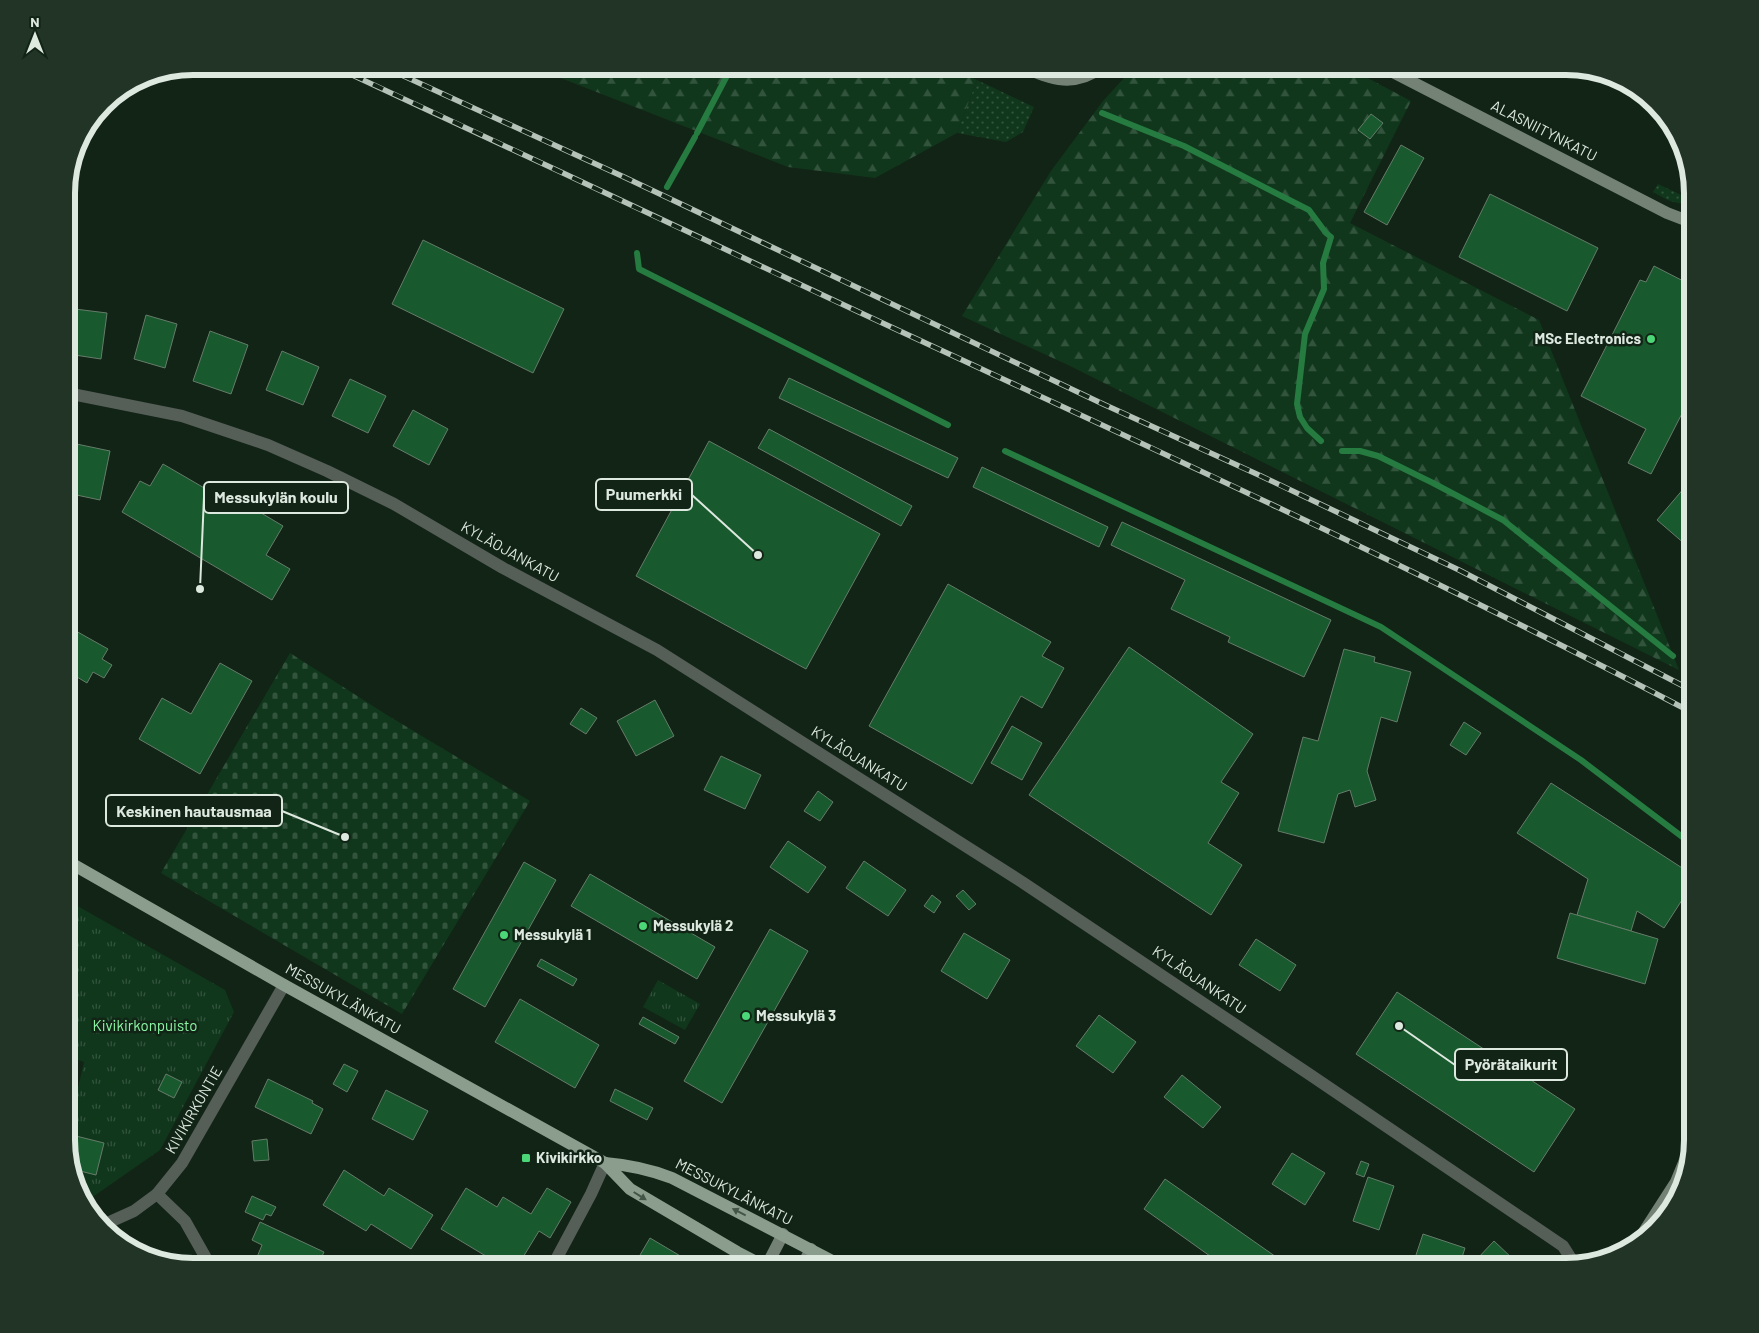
<svg xmlns="http://www.w3.org/2000/svg" width="1759" height="1333" font-family="Barlow,sans-serif">
  <style>
    .grass { fill: url(#grass-dots) }
    .forest { fill: url(#forest-firs) }
    .cemetery { fill: url(#cemetery-stones) }
    .park { fill: url(#park-tufts) }
    .lines { fill: none; stroke-linecap: round; stroke-linejoin: round }
    .stream { stroke: #267b41; stroke-width: 6 }
    .building { fill: #18592d; stroke: #667c6a }
    .street { stroke: #555e57; stroke-width: 12 }
    .secondary { stroke: #748276; stroke-width: 12 }
    .primary { stroke: #8b9e8e; stroke-width: 12 }
    .rail-casing { stroke: #b5c2b7; stroke-width: 5.5 }
    .rail { stroke: #112416; stroke-width: 4; stroke-dasharray: 11; stroke-linecap: butt }
    .oneway { fill: #425546 }
    .poi-dot { fill: #4bd677; stroke: #112416; stroke-width: 2 }
    .labels { text-anchor: middle; stroke-width: 5; stroke-linejoin: round; paint-order: stroke }
    .street-label { font-size: 15px; fill: #dde8de; stroke: #112416 }
    .poi-label { font-size: 15px; font-weight: bold; fill: #dde8de; stroke: #112416; text-anchor: start }
    .park-label { font-size: 15px; fill: #8af5a4; stroke: #112416 }
    .rim { fill: none; stroke: #dde8de; stroke-width: 6 }
    .leader { fill: none; stroke: #dde8de; stroke-width: 2 }
    .callout-dot { fill: #dde8de; stroke: #112416; stroke-width: 2 }
    .callout { fill: #112416; stroke: #dde8de; stroke-width: 2 }
    .callout-label { font-size: 16px; text-anchor: middle; font-weight: bold; fill: #dde8de }
  </style>
  <defs>
    <pattern id="grass-dots" width="8" height="8" patternUnits="userSpaceOnUse" patternTransform="scale(1.25)"><rect width="8" height="8" fill="#10371c"/><path d="M2 2h.1M6 6h.1" fill="none" stroke="#32543d" stroke-width="1.8" stroke-linecap="round"/></pattern>
    <pattern id="forest-firs" width="22" height="20" patternUnits="userSpaceOnUse" patternTransform="scale(1.25)"><rect width="22" height="20" fill="#10371c"/><path d="M5 1l3.5 6h-7zM16 11l3.5 6h-7z" fill="#32543d"/></pattern>
    <pattern id="cemetery-stones" width="16" height="16" patternUnits="userSpaceOnUse" patternTransform="scale(1.25)"><rect width="16" height="16" fill="#10371c"/><path d="M2 7V4a2 2 0 0 1 4 0v3zM10 15v-3a2 2 0 0 1 4 0v3z" fill="#32543d"/></pattern>
    <pattern id="park-tufts" width="24" height="20" patternUnits="userSpaceOnUse" patternTransform="scale(1.25)"><rect width="24" height="20" fill="#10371c"/><path d="M3 7l-1-3M5 7V3M7 7l1-3M15 17l-1-3M17 17v-4M19 17l1-3" fill="none" stroke="#32543d"/></pattern>
  </defs>
  <rect width="100%" height="100%" fill="#112416"/>
  <!-- grass -->
  <g class="grass">
    <polygon points="977,80 1034,107 1023,132 1006,142 957,133"/>
    <path d="M1658,184L1692,200C1678,208 1666,199 1653,192Z"/>
  </g>
  <!-- forest -->
  <g class="forest">
    <polygon points="530,66 948,66 977,80 957,133 875,178 788,167"/>
    <polygon points="1135,66 1345,66 1411,101 1350,223 1539,320 1679,670 1068,365 962,316 1051,171 1103,101"/>
  </g>
  <!-- cemetery -->
  <polygon class="cemetery" points="290,653 387,715 530,801 402,1014 161,873"/>
  <!-- park -->
  <g class="park">
    <polygon points="67,900 225,990 234,1012 160,1150 94,1196 82,1200 79,1196 67,1148 67,1135 84,1062 67,1056"/>
    <polygon points="658,980 700,1004 685,1030 643,1007"/>
  </g>
  <g class="lines">
    <!-- stream -->
    <g class="stream">
      <polyline points="944,66 952,70"/>
      <polyline points="1102,113 1184,146 1309,210 1326,233 1331,237 1323,263 1324,289 1305,334 1297,404 1300,417 1307,428 1321,441"/>
      <polyline points="697,133 732,66"/>
      <polyline points="667,187 695,137"/>
      <polyline points="637,253 639,269 948,425"/>
      <polyline points="1005,451 1381,627 1581,760 1693,845"/>
      <polyline points="1342,451 1360,451 1378,456 1433,483 1503,520 1673,656"/>
      <polyline points="1693,973 1689,983 1693,985"/>
    </g>
  </g>
  <!-- building -->
  <g class="building">
    <polygon points="1371,114 1383,123 1370,139 1358,130"/>
    <polygon points="1401,145 1424,158 1387,225 1364,212"/>
    <polygon points="1490,194 1598,248 1567,311 1459,257"/>
    <polygon points="423,240 564,309 533,373 392,304"/>
    <polygon points="1654,266 1693,286 1693,392 1651,474 1628,463 1646,429 1581,396 1640,280 1646,282"/>
    <polygon points="75,309 107,313 101,359 68,354"/>
    <polygon points="146,315 177,324 165,368 134,359"/>
    <polygon points="210,331 248,345 231,394 193,381"/>
    <polygon points="282,351 319,367 303,405 266,390"/>
    <polygon points="789,378 958,458 948,478 779,398"/>
    <polygon points="350,379 386,396 368,433 332,416"/>
    <polygon points="413,410 448,429 429,465 393,446"/>
    <polygon points="769,429 912,506 901,526 758,448"/>
    <polygon points="709,441 880,534 806,669 636,576"/>
    <polygon points="67,442 110,451 100,500 67,493"/>
    <polygon points="163,464 237,507 241,501 283,526 266,555 290,569 272,600 122,512 140,481 150,486"/>
    <polygon points="982,467 1108,527 1099,547 973,487"/>
    <polygon points="1685,487 1693,494 1693,551 1657,520"/>
    <polygon points="1122,522 1331,620 1304,677 1228,642 1230,637 1171,609 1185,580 1111,545"/>
    <polygon points="948,584 1051,642 1042,656 1064,668 1042,708 1021,696 972,784 869,726"/>
    <polygon points="67,626 108,649 102,659 112,665 104,678 93,672 87,683 67,671"/>
    <polygon points="1129,647 1253,734 1221,782 1239,793 1208,843 1242,865 1211,915 1029,795"/>
    <polygon points="1344,649 1375,657 1374,662 1411,672 1397,722 1381,717 1367,771 1376,800 1355,807 1350,790 1338,794 1324,843 1278,831 1303,737 1318,741"/>
    <polygon points="220,663 252,681 200,774 139,739 162,698 191,714"/>
    <polygon points="655,700 674,736 636,756 617,721"/>
    <polygon points="581,708 597,718 586,734 570,724"/>
    <polygon points="1464,722 1481,733 1466,755 1450,745"/>
    <polygon points="1012,726 1042,743 1022,780 991,763"/>
    <polygon points="721,756 761,775 745,809 704,790"/>
    <polygon points="1551,783 1693,875 1693,883 1664,928 1637,911 1631,931 1577,915 1588,879 1517,833"/>
    <polygon points="818,791 833,802 820,821 804,811"/>
    <polygon points="788,841 826,867 808,893 770,867"/>
    <polygon points="864,861 906,890 888,916 846,888"/>
    <polygon points="524,862 556,880 485,1007 453,989"/>
    <polygon points="590,874 715,947 697,979 571,906"/>
    <polygon points="963,890 976,904 969,910 956,896"/>
    <polygon points="932,895 941,902 934,913 924,906"/>
    <polygon points="1570,913 1658,939 1645,984 1557,958"/>
    <polygon points="770,929 808,951 722,1103 684,1081"/>
    <polygon points="964,933 1010,960 987,999 941,971"/>
    <polygon points="1256,939 1296,965 1280,991 1239,965"/>
    <polygon points="541,959 577,979 573,986 537,966"/>
    <polygon points="1397,992 1575,1109 1534,1172 1356,1054"/>
    <polygon points="520,999 599,1045 575,1088 495,1042"/>
    <polygon points="1099,1015 1136,1042 1113,1073 1076,1046"/>
    <polygon points="643,1017 679,1037 675,1044 639,1024"/>
    <polygon points="344,1064 358,1071 347,1092 333,1084"/>
    <polygon points="166,1074 182,1082 174,1098 158,1090"/>
    <polygon points="1182,1075 1221,1107 1203,1128 1164,1097"/>
    <polygon points="268,1079 313,1101 312,1103 323,1109 311,1134 255,1107"/>
    <polygon points="615,1089 653,1108 647,1120 610,1101"/>
    <polygon points="386,1090 428,1111 413,1140 372,1119"/>
    <polygon points="72,1135 104,1143 96,1175 72,1169 68,1152"/>
    <polygon points="267,1139 269,1160 254,1161 252,1141"/>
    <polygon points="1292,1153 1325,1173 1305,1205 1272,1184"/>
    <polygon points="1361,1161 1369,1164 1364,1177 1356,1174"/>
    <polygon points="344,1170 384,1196 389,1188 433,1215 411,1249 371,1224 366,1231 323,1205"/>
    <polygon points="1368,1177 1394,1186 1379,1230 1353,1221"/>
    <polygon points="1165,1179 1279,1259 1274,1267 1238,1267 1229,1260 1224,1266 1144,1209"/>
    <polygon points="466,1188 497,1207 503,1197 531,1214 547,1188 571,1202 550,1238 539,1231 517,1267 504,1267 441,1229"/>
    <polygon points="252,1196 276,1207 271,1216 266,1214 263,1220 245,1212"/>
    <polygon points="260,1222 324,1252 317,1267 266,1267 255,1262 262,1245 252,1240"/>
    <polygon points="1423,1234 1465,1248 1459,1267 1412,1267"/>
    <polygon points="650,1238 699,1267 633,1267"/>
    <polygon points="1494,1241 1513,1259 1506,1267 1484,1267 1477,1259"/>
    <polygon points="1368,1256 1383,1261 1381,1267 1365,1267"/>
    <polygon points="1320,1257 1347,1267 1317,1267"/>
  </g>
  <g class="lines">
    <!-- street -->
    <g class="street">
      <polyline points="67,393 182,416 268,445 327,471 394,504 503,568 657,650 1022,882 1309,1074 1563,1246 1575,1265"/>
      <polyline points="157,1194 185,1221 211,1267"/>
      <polyline points="103,1225 134,1211 157,1194 182,1163 284,985"/>
      <polyline points="552,1267 591,1194 605,1163"/>
    </g>
    <!-- secondary -->
    <g class="secondary">
      <path d="M1021,66C1053,80 1074,88 1104,66"/>
      <polyline points="1381,66 1667,213 1693,223"/>
      <polyline points="1633,1244 1640,1238 1676,1182 1692,1143"/>
      <polyline points="766,1267 783,1234"/>
      <polyline points="802,1267 811,1249"/>
    </g>
    <!-- primary -->
    <g class="primary">
      <polyline points="67,861 284,985 605,1163 630,1189 737,1252 766,1267"/>
      <path d="M605,1163C629,1165 649,1169 672,1178L844,1267"/>
    </g>
    <!-- rail casing -->
    <g class="rail-casing">
      <g id="rail">
        <path d="M333,66C510,147 684,231 861,313C1140,443 1421,570 1693,713"/>
        <polyline points="382,66 624,177 1103,404 1261,476 1459,570 1693,691"/>
      </g>
    </g>
    <!-- rail -->
    <use href="#rail" class="rail"/>
  </g>
  <!-- one-way arrows -->
  <defs><path id="oneway-solid" d="M-6-.8H1V-3.2L6.5 0L1 3.2V.8H-6Z" transform="scale(1.25)"/></defs>
  <g class="oneway">
    <use href="#oneway-solid" transform="translate(640 1196) rotate(32)"/>
    <use href="#oneway-solid" transform="translate(739 1212) rotate(-153)"/>
  </g>
  <!-- markers -->
  <g class="poi-dot">
    <circle cx="1651" cy="339" r="5"/>
    <circle cx="643" cy="926" r="5"/>
    <circle cx="504" cy="935" r="5"/>
    <circle cx="746" cy="1016" r="5"/>
    <rect x="521" y="1153" width="10" height="10" rx="2.5"/>
  </g>
  <g class="labels">
    <!-- street labels -->
    <g class="street-label">
      <text transform="translate(1544 131) rotate(27)" y="5">ALASNIITYNKATU</text>
      <text transform="translate(510 552) rotate(29)" y="5">KYLÄOJANKATU</text>
      <text transform="translate(859 759) rotate(32)" y="5">KYLÄOJANKATU</text>
      <text transform="translate(1199 980) rotate(34)" y="5">KYLÄOJANKATU</text>
      <text transform="translate(343 999) rotate(29)" y="5">MESSUKYLÄNKATU</text>
      <text transform="translate(194 1110) rotate(-60)" y="5">KIVIKIRKONTIE</text>
      <text transform="translate(734 1192) rotate(27)" y="5">MESSUKYLÄNKATU</text>
    </g>
    <!-- poi labels -->
    <g class="poi-label">
      <text x="1641" y="344" text-anchor="end">MSc Electronics</text>
      <text x="653" y="931">Messukylä 2</text>
      <text x="514" y="940">Messukylä 1</text>
      <text x="756" y="1021">Messukylä 3</text>
      <text x="536" y="1163">Kivikirkko</text>
    </g>
    <!-- park labels -->
    <g class="park-label">
      <text x="145" y="1031">Kivikirkonpuisto</text>
    </g>
  </g>
  <!-- crop -->
  <path d="M0 0H1759V1333H0ZM193 75H1566A118 118 0 0 1 1684 193V1140A118 118 0 0 1 1566 1258H193A118 118 0 0 1 75 1140V193A118 118 0 0 1 193 75Z" fill="#213426" fill-rule="evenodd"/>
  <path class="rim" d="M193 75H1566A118 118 0 0 1 1684 193V1140A118 118 0 0 1 1566 1258H193A118 118 0 0 1 75 1140V193A118 118 0 0 1 193 75Z"/>
  <!-- callouts -->
  <path class="leader" d="M758 555L692 495M200 589L204 497M345 837L282 811M1399 1026L1455 1065"/>
  <g class="callout-dot">
    <circle cx="758" cy="555" r="5"/>
    <circle cx="200" cy="589" r="5"/>
    <circle cx="345" cy="837" r="5"/>
    <circle cx="1399" cy="1026" r="5"/>
  </g>
  <g class="callout">
    <rect x="596" y="479" width="96" height="31" rx="5"/>
    <rect x="204" y="482" width="144" height="31" rx="5"/>
    <rect x="106" y="795" width="176" height="31" rx="5"/>
    <rect x="1455" y="1049" width="112" height="31" rx="5"/>
  </g>
  <g class="callout-label">
    <text x="644" y="500">Puumerkki</text>
    <text x="276" y="503">Messukylän koulu</text>
    <text x="194" y="817">Keskinen hautausmaa</text>
    <text x="1511" y="1070">Pyörätaikurit</text>
  </g>
  <!-- north arrow -->
  <g transform="translate(35 35)" stroke="#112416" stroke-width="4" paint-order="stroke">
  <path d="M0-4L9 19L0 12L-9 19Z" fill="#dde8de"/>
  <text y="-8" font-size="14" font-weight="bold" text-anchor="middle" fill="#dde8de">N</text>
  </g>
</svg>
